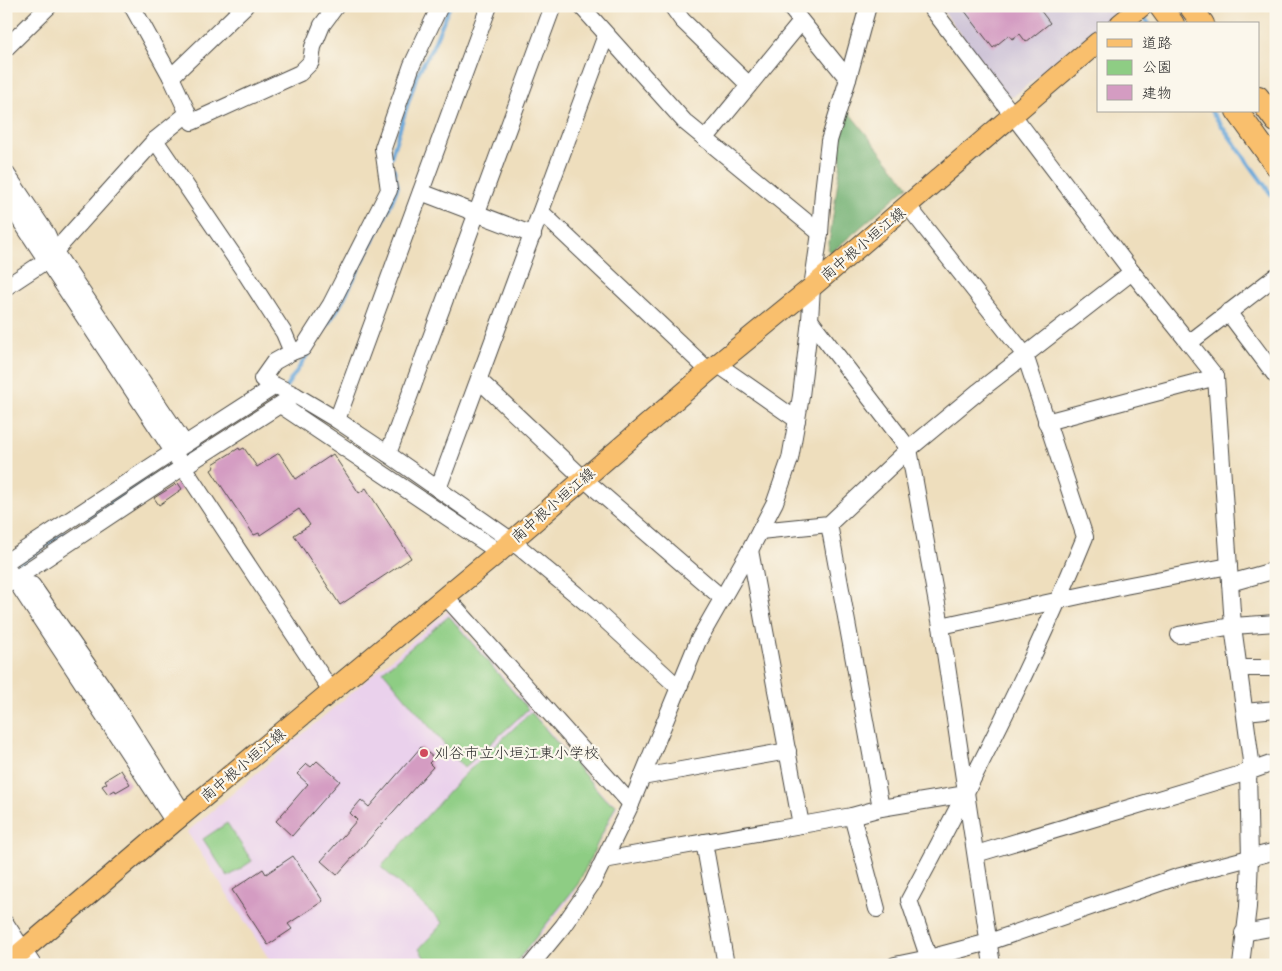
<svg xmlns="http://www.w3.org/2000/svg" width="1282" height="971" font-family="Sriracha,'Klee One',sans-serif">
  <style>
    .built { fill: #ead1ec }
    .industrial { fill: #cabfd6 }
    .green { fill: #8ecd84; stroke: #5c7c58 }
    .forest { fill: #72b072; stroke: #4e6e4e }
    .lines { fill: none; stroke-linecap: round; stroke-linejoin: round }
    .stream { stroke: #66a6d9; stroke-width: 4 }
    .building { fill: #d49cc2 }
    .minor-casing { stroke: #484641; stroke-width: 18 }
    .major-casing { stroke: #484641; stroke-width: 22 }
    .highway-casing { stroke: #484641; stroke-width: 24 }
    .minor { stroke: #fff; stroke-width: 16 }
    .major { stroke: #f9bf6d; stroke-width: 20 }
    .highway { stroke: #f9bf6d; stroke-width: 22 }
    .poi-dot { fill: #d1495b; stroke: #fbf7ec; stroke-width: 2 }
    .labels { text-anchor: middle; stroke-width: 4.5; stroke-linejoin: round; paint-order: stroke }
    .street-label { font-size: 15px; fill: #2b2b2b; stroke: #fbf7ec }
    .poi-label { font-size: 15px; fill: #2b2b2b; stroke: #fbf7ec; text-anchor: start }
  </style>
  <rect width="100%" height="100%" fill="#fbf7ec"/>
  <filter id="ink" filterUnits="userSpaceOnUse"><feTurbulence type="fractalNoise" baseFrequency=".02" numOctaves="2"/><feDisplacementMap in="SourceGraphic" scale="10" xChannelSelector="R" yChannelSelector="G"/><feConvolveMatrix kernelMatrix="1 2 1 2 8 2 1 2 1" color-interpolation-filters="sRGB"/></filter>
  <filter id="wash" filterUnits="userSpaceOnUse"><feTurbulence type="fractalNoise" baseFrequency=".0096" numOctaves="4" result="noise"/><feDisplacementMap in="SourceGraphic" scale="20" xChannelSelector="R" yChannelSelector="G"/><feGaussianBlur stdDeviation="1.12" result="paint"/><feColorMatrix in="noise" values="0 0 0 0 0 0 0 0 0 0 0 0 0 0 0 0 0 1.4 0 .05"/><feComposite in="paint" operator="in"/></filter>
  <g filter="url(#wash)">
    <rect width="100%" height="100%" fill="#eedebd"/>
    <!-- built -->
    <polygon class="built" points="448,611 605,797 618,805 573,895 516,965 273,965 187,832"/>
    <!-- industrial -->
    <polygon class="industrial" points="939,6 1123,6 1102,24 1098,24 1098,27 1013,97 1007,96"/>
    <!-- green -->
    <g class="green">
      <polygon points="449,616 528,709 464,768 383,671"/>
      <polygon points="531,712 605,799 616,805 578,884 514,965 429,965 419,949 443,923 381,867 462,777"/>
      <polygon points="227,823 252,861 228,877 203,839"/>
    </g>
    <!-- forest -->
    <polygon class="forest" points="846,109 908,186 832,252 828,250 841,161 838,143"/>
    <g class="lines">
      <!-- stream -->
      <g class="stream">
        <polyline points="1142,14 1149,24"/>
        <polyline points="1211,111 1276,201"/>
        <polyline points="391,157 417,75 432,48 450,6"/>
        <polyline points="322,333 340,306 386,215 398,187 394,169"/>
        <polyline points="286,387 310,351"/>
        <polyline points="182,458 199,447"/>
        <polyline points="87,518 176,462"/>
        <polyline points="12,569 66,532"/>
      </g>
    </g>
    <g id="blocks">
      <!-- building -->
      <g class="building">
        <polygon points="961,6 1037,6 1050,23 1026,42 1020,34 1012,39 1009,35 993,48"/>
        <polygon points="239,448 240,450 244,448 257,467 279,453 296,479 333,454 359,493 366,488 411,558 340,605 294,535 310,525 299,509 260,535 259,533 254,535 218,481 211,470 215,467 213,464"/>
        <polygon points="178,483 182,489 159,505 154,498"/>
        <polygon points="421,747 434,758 429,763 433,767 337,875 321,861 357,820 350,813 361,800 369,807"/>
        <polygon points="317,761 340,781 292,836 276,821 308,784 297,774 307,764 311,767"/>
        <polygon points="121,770 130,784 116,792 115,790 108,794 102,786 107,783 105,780"/>
        <polygon points="293,856 323,901 288,924 292,929 268,945 232,890 263,869 266,874"/>
      </g>
    </g>
  </g>
  <g filter="url(#ink)">
    <use href="#blocks" fill-opacity="0" stroke="#484641" stroke-width="1"/>
    <g class="lines">
      <!-- minor casing -->
      <g class="minor-casing">
        <g id="minor">
          <polyline points="132,6 171,77 192,122 300,73 311,62 313,47 322,25 336,6"/>
          <polyline points="440,6 412,65 383,148 389,190 331,304 303,348 292,352 274,362 262,379 295,395 337,420 388,454 512,541 590,606 679,688"/>
          <polyline points="581,6 685,122 820,233"/>
          <polyline points="672,6 682,20 749,85"/>
          <polyline points="789,6 848,79"/>
          <polyline points="930,6 1132,272 1189,343 1276,276"/>
          <polyline points="6,48 49,6"/>
          <polyline points="171,77 245,6"/>
          <polyline points="705,139 801,22"/>
          <polyline points="155,140 246,274 284,333 292,352"/>
          <polyline points="6,173 47,234 55,252 185,444"/>
          <polyline points="421,192 533,235"/>
          <polyline points="6,199 332,692"/>
          <path d="M908,206L1025,355L1085,537C1034,662 973,781 909,900L931,965"/>
          <polyline points="541,212 709,371"/>
          <polyline points="6,287 47,260 155,140 187,114"/>
          <polyline points="1228,312 1276,376"/>
          <polyline points="810,320 909,449 941,626 992,965"/>
          <polyline points="1189,343 1216,377"/>
          <polyline points="717,364 797,420"/>
          <polyline points="480,381 583,478 722,598"/>
          <polyline points="282,406 499,552"/>
          <polyline points="337,420 489,6"/>
          <polyline points="1046,422 1216,377 1233,626 1251,761 1248,772 1250,858 1248,907 1241,965"/>
          <polyline points="388,454 553,6"/>
          <polyline points="438,489 606,35"/>
          <polyline points="829,524 881,808"/>
          <polyline points="760,531 829,524 909,449 979,391 1132,272"/>
          <polyline points="6,562 173,452 275,386"/>
          <polyline points="9,571 174,822"/>
          <polyline points="1230,583 1276,570"/>
          <polyline points="6,585 183,467 295,395"/>
          <polyline points="32,585 112,700 184,814"/>
          <polyline points="446,597 631,804"/>
          <polyline points="941,626 1125,586 1229,566"/>
          <polyline points="1179,635 1233,626 1276,623"/>
          <polyline points="1238,668 1276,668"/>
          <polyline points="1245,712 1276,709"/>
          <polyline points="642,777 788,751"/>
          <polyline points="852,816 877,909"/>
          <polyline points="801,825 852,816 881,808 966,794"/>
          <polyline points="704,842 726,965"/>
          <polyline points="976,854 1248,772 1276,762"/>
          <polyline points="604,860 801,825 750,550"/>
          <polyline points="6,924 33,965"/>
          <polyline points="1243,933 1276,927"/>
          <polyline points="531,965 563,926 592,884 631,804 698,641 750,550 775,502 790,459 801,396 810,320 812,287 820,233 823,192 829,141 848,79 868,6"/>
          <polyline points="895,965 929,958 989,942 1177,877 1276,851"/>
        </g>
      </g>
      <!-- major casing -->
      <g class="major-casing">
        <g id="major">
          <polyline points="1120,24 1142,6"/>
          <polyline points="6,965 174,822 499,552 709,371 812,287 1098,42"/>
        </g>
      </g>
      <!-- highway casing -->
      <g class="highway-casing">
        <g id="highway">
          <polyline points="1160,6 1173,24"/>
          <polyline points="1190,6 1203,24"/>
          <polyline points="1258,97 1276,121"/>
          <polyline points="1237,111 1276,165"/>
        </g>
      </g>
      <!-- minor -->
      <use href="#minor" class="minor"/>
      <!-- major -->
      <use href="#major" class="major"/>
      <!-- highway -->
      <use href="#highway" class="highway"/>
    </g>
  </g>
  <!-- markers -->
  <circle class="poi-dot" cx="424" cy="753" r="5"/>
  <g class="labels">
    <!-- street labels -->
    <g class="street-label">
      <text transform="translate(863 244) rotate(-40)" y="5">南中根小垣江線</text>
      <text transform="translate(553 505) rotate(-41)" y="5">南中根小垣江線</text>
      <text transform="translate(243 765) rotate(-40)" y="5">南中根小垣江線</text>
    </g>
    <!-- poi labels -->
    <g class="poi-label">
      <text x="434" y="758">刈谷市立小垣江東小学校</text>
    </g>
  </g>
  <!-- margin -->
  <rect width="1282" height="971" fill="none" stroke="#fbf7ec" stroke-width="25"/>
  <!-- legend -->
  <rect x="1097" y="22" width="162" height="90" fill="#fbf7ec" stroke="#a8a59f"/>
  <rect x="1107" y="39" width="25" height="8" fill="#f9bf6d" stroke="#a8a59f"/>
  <text x="1142" y="48" font-size="15" fill="#2b2b2b">道路</text>
  <rect x="1107" y="60" width="25" height="15" fill="#8ecd84" stroke="#a8a59f"/>
  <text x="1142" y="72" font-size="15" fill="#2b2b2b">公園</text>
  <rect x="1107" y="85" width="25" height="15" fill="#d49cc2" stroke="#a8a59f"/>
  <text x="1142" y="98" font-size="15" fill="#2b2b2b">建物</text>
</svg>
